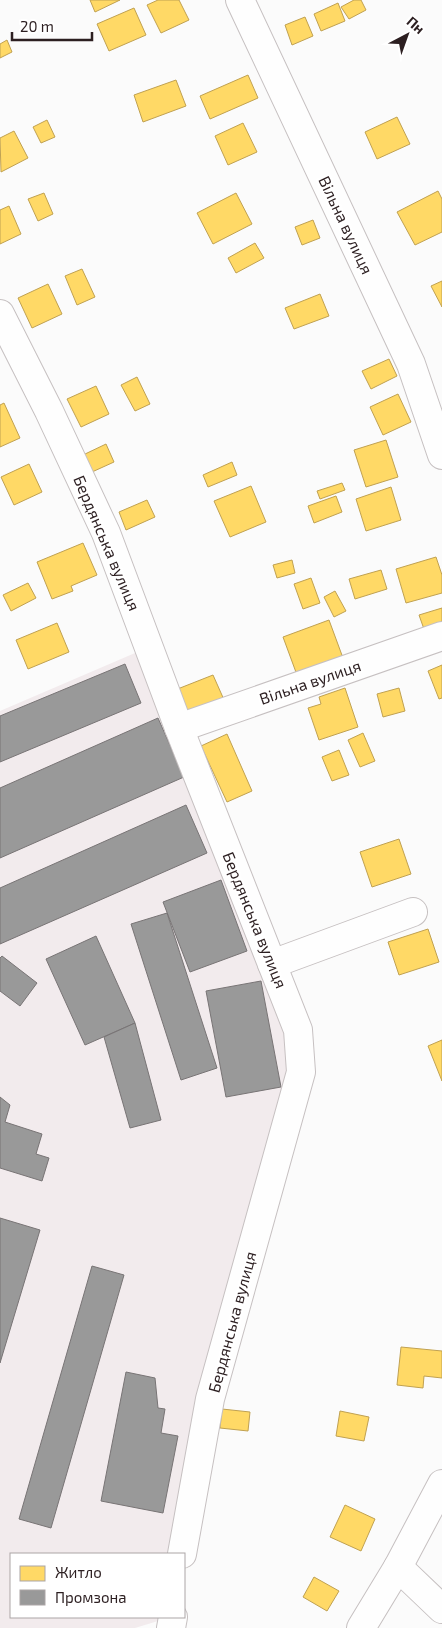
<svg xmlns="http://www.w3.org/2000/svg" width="442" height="1628" font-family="'Exo 2',sans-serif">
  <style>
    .built { fill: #f2ebed }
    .homes { fill: #ffd966; stroke: #c0a151 }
    .industry { fill: #999; stroke: #787475 }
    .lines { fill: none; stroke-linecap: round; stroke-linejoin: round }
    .minor-casing { stroke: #c6c0c1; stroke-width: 30 }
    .minor { stroke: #fefefe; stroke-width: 28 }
    .labels { text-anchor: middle; stroke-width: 5; stroke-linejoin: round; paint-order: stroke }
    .street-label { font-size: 16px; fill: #2c1f21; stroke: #fff }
  </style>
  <rect width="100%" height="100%" fill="#fbfbfb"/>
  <!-- built -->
  <polygon class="built" points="142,650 277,992 292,1068 170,1554 11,1554 11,1617 158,1617 158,1621 135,1628 0,1628 0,711"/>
  <!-- homes -->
  <g class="homes">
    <polygon points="90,0 120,0 95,12"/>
    <polygon points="158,0 179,0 189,20 161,33 147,5"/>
    <polygon points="354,0 361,0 366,10 349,19 341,7"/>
    <polygon points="338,3 345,21 321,31 314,14"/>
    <polygon points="134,8 146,35 109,51 97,24"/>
    <polygon points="305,17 313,36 292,45 285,25"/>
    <polygon points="7,40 12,52 0,58 0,44"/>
    <polygon points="248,75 258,98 210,119 200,96"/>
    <polygon points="176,80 186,106 143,122 134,95"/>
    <polygon points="397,117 410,144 377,159 365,132"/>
    <polygon points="47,120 55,137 41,143 33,127"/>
    <polygon points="243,123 257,152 228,165 215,136"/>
    <polygon points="14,131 28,158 1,172 0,138"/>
    <polygon points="438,191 442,199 442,232 415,245 397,212"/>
    <polygon points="44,193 53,214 38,221 28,199"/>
    <polygon points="236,193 252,224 213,244 197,213"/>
    <polygon points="9,206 21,234 0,244 0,210"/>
    <polygon points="313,220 320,238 302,245 295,227"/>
    <polygon points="255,243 264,258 236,273 228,258"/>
    <polygon points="82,269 95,297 77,305 65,276"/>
    <polygon points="442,281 442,307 431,286"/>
    <polygon points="48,284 62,314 32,328 18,298"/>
    <polygon points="320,294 329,316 294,329 285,308"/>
    <polygon points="389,359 397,376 371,389 362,371"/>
    <polygon points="137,377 150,404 135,411 121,385"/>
    <polygon points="96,386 109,414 81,427 67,399"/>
    <polygon points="398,394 411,422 383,435 370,407"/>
    <polygon points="4,403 20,438 0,447 0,405"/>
    <polygon points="386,440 398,477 366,487 354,450"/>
    <polygon points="106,444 114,462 92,472 83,455"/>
    <polygon points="232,462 237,475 208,487 203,475"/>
    <polygon points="29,464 42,492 14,505 1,477"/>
    <polygon points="342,483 345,490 320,499 317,491"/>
    <polygon points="251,486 266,522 230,537 214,501"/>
    <polygon points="391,487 401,520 366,531 356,499"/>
    <polygon points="336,496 342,512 314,523 308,506"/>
    <polygon points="147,500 155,517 126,530 119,512"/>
    <polygon points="83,543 97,575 71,586 73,591 52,599 37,562"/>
    <polygon points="436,557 442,575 442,593 406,603 396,569"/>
    <polygon points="292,560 295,573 277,578 273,565"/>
    <polygon points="381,570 387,589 355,599 349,579"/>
    <polygon points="311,578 320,603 303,609 294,584"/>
    <polygon points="28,583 36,598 11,611 3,595"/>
    <polygon points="335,591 346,611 334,617 324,597"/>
    <polygon points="442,608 442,626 425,632 419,615"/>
    <polygon points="329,620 343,658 297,675 283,637"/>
    <polygon points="57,623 69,652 28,669 16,640"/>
    <polygon points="442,665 442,698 439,699 428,671"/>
    <polygon points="213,675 225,702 187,718 175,690"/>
    <polygon points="345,688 358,727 319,740 308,708 321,704 319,697"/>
    <polygon points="399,688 405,711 383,717 377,694"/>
    <polygon points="363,733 375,761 360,767 348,740"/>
    <polygon points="227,734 252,791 227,802 201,746"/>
    <polygon points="339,750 349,775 332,781 322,757"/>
    <polygon points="399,839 411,874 372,887 360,852"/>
    <polygon points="428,929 439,962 399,975 388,942"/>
    <polygon points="442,1040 442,1081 428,1046"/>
    <polygon points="401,1347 442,1351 442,1378 424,1376 423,1388 397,1385"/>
    <polygon points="222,1409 250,1412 248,1431 220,1428"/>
    <polygon points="340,1411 369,1417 364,1441 336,1436"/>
    <polygon points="345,1505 375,1519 361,1551 330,1537"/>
    <polygon points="314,1577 339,1591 327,1611 303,1597"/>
  </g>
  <!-- industry -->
  <g class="industry">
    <polygon points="125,664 141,703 0,762 0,716"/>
    <polygon points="158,718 184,777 0,858 0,788"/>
    <polygon points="186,805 207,853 0,944 0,888"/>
    <polygon points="221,880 247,951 190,972 163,902"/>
    <polygon points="167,913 217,1068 181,1080 131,924"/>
    <polygon points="96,936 135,1023 85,1045 46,959"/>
    <polygon points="2,956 37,983 20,1006 0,991 0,958"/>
    <polygon points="261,981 281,1087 226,1097 206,991"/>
    <polygon points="135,1023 161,1120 130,1128 104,1037"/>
    <polygon points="0,1097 10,1105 5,1122 42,1134 36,1154 49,1158 42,1181 0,1168"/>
    <polygon points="0,1218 40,1230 0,1363"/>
    <polygon points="92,1266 124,1275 51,1528 19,1519"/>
    <polygon points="126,1372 155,1378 158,1408 165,1409 161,1433 178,1436 163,1513 101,1501"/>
  </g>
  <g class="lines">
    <!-- minor casing -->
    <g class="minor-casing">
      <g id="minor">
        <polyline points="240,0 411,364 442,455"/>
        <polyline points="0,314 49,411 106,533 179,728 298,1030 301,1072 210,1399 182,1554"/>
        <polyline points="179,728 442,636"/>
        <polyline points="272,964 413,912"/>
        <polyline points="398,1567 442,1609"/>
        <polyline points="171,1628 173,1617"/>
        <polyline points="361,1628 398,1567 442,1484"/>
      </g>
    </g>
    <!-- minor -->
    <use href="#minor" class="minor"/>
  </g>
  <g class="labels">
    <!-- street labels -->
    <g class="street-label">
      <text transform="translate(346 225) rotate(65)" y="6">Вільна вулиця</text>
      <text transform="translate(107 543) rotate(67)" y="6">Бердянська вулиця</text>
      <text transform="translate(310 682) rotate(-19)" y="6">Вільна вулиця</text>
      <text transform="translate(255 920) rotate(68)" y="6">Бердянська вулиця</text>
      <text transform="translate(232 1322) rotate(-75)" y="6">Бердянська вулиця</text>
    </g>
  </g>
  <!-- legend -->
  <rect x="10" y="1553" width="175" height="65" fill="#ffffff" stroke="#aba5a6"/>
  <rect x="20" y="1566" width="25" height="15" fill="#ffd966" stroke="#aba5a6"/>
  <text x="55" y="1578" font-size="15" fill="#2c1f21">Житло</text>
  <rect x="20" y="1590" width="25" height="15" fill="#999999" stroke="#aba5a6"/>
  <text x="55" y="1603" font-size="15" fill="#2c1f21">Промзона</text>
  <!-- north arrow -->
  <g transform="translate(407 35) rotate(41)" stroke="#ffffff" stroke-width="4" paint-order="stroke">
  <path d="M0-4L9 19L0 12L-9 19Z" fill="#2c1f21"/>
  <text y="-8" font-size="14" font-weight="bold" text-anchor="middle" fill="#2c1f21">Пн</text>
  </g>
  <!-- scale -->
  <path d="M12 32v8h80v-8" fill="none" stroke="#2c1f21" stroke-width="2.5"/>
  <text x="20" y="32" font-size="15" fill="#2c1f21" stroke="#ffffff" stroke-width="4" paint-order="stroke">20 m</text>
</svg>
